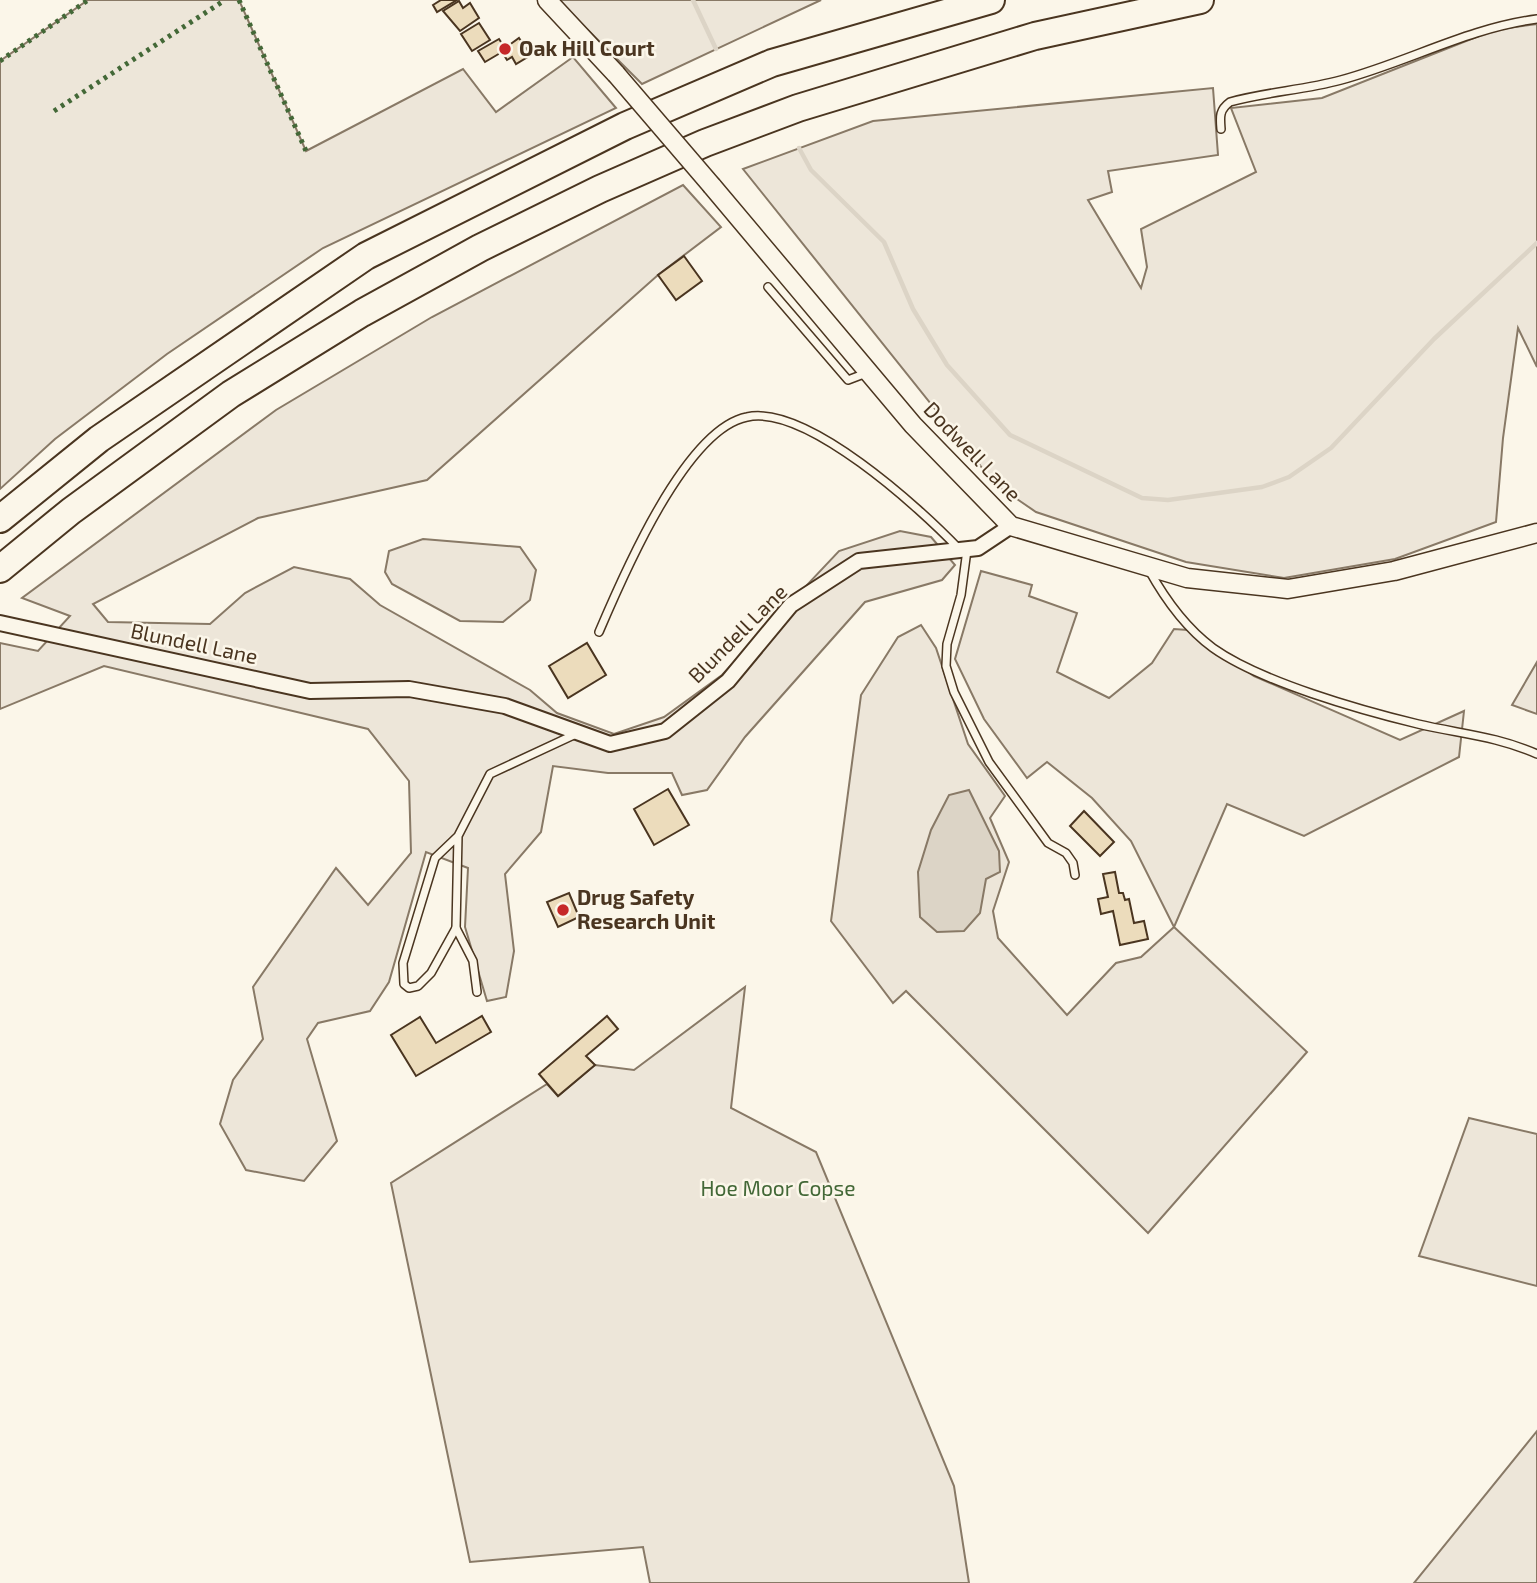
<svg xmlns="http://www.w3.org/2000/svg" width="1537" height="1583" font-family="'Exo 2',sans-serif">
  <style>
    .green { fill: #ede6d9; stroke: #887966; stroke-width: 2 }
    .water { fill: #dcd4c6; stroke: #887966; stroke-width: 2 }
    .lines { fill: none; stroke-linecap: round; stroke-linejoin: round }
    .stream { stroke: #dcd4c6; stroke-width: 4.5 }
    .building { fill: #ecdcbc; stroke: #4a3520; stroke-width: 2 }
    .service-casing { stroke: #4a3520; stroke-width: 10 }
    .minor-casing { stroke: #4a3520; stroke-width: 18 }
    .tertiary-casing { stroke: #4a3520; stroke-width: 21 }
    .motorway-casing { stroke: #4a3520; stroke-width: 30 }
    .service { stroke: #fbf6e9; stroke-width: 7 }
    .minor { stroke: #fbf6e9; stroke-width: 14 }
    .tertiary { stroke: #fbf6e9; stroke-width: 18 }
    .motorway { stroke: #fbf6e9; stroke-width: 26 }
    .tertiary-bridge-casing { stroke: #4a3520; stroke-width: 21; stroke-linecap: butt }
    .tertiary-bridge { stroke: #fbf6e9; stroke-width: 18 }
    .hedge { stroke: #436837; stroke-width: 5; stroke-dasharray: 3.5 5; stroke-linecap: butt }
    .poi-dot { fill: #c62828; stroke: #fbf6e9; stroke-width: 2.5 }
    .labels { text-anchor: middle; stroke-width: 5; stroke-linejoin: round; paint-order: stroke }
    .poi-label { font-size: 21px; font-weight: bold; fill: #4a3520; stroke: #fbf6e9; text-anchor: start }
    .street-label { font-size: 21px; fill: #4a3520; stroke: #fbf6e9 }
    .park-label { font-size: 21px; fill: #436837; stroke: #fbf6e9 }
  </style>
  <rect width="100%" height="100%" fill="#fbf6e9"/>
  <!-- green -->
  <g class="green">
    <polygon points="88,0 239,0 306,151 463,69 496,112 573,57 616,108 323,248 167,354 55,439 0,489 0,61"/>
    <polygon points="558,0 821,0 642,84"/>
    <polygon points="1537,24 1537,367 1518,328 1503,438 1496,522 1395,559 1284,578 1186,562 1036,512 995,484 743,169 873,121 1213,88 1218,155 1108,171 1112,192 1088,200 1141,288 1147,267 1141,229 1256,172 1231,108 1322,98 1494,30"/>
    <polygon points="683,185 721,227 658,275 427,480 258,518 93,604 108,622 210,624 245,593 294,567 350,579 380,605 530,690 557,713 614,734 664,717 722,675 839,551 900,531 931,537 955,565 942,580 865,602 745,737 707,790 682,795 672,773 608,773 553,766 541,832 505,874 514,951 506,997 487,1001 465,927 468,868 426,852 389,982 370,1011 318,1023 307,1039 337,1141 304,1181 246,1170 220,1124 233,1080 263,1039 253,987 336,868 368,905 411,853 409,781 368,729 104,666 0,709 0,643 38,651 70,616 22,598 276,410 432,317"/>
    <polygon points="423,539 520,547 536,570 530,600 503,622 460,621 392,584 385,572 389,551"/>
    <polygon points="981,571 1032,585 1029,596 1077,613 1057,672 1109,698 1152,663 1174,629 1188,630 1254,676 1400,740 1464,711 1459,757 1304,836 1227,804 1174,927 1307,1052 1148,1233 906,991 893,1003 831,921 861,695 898,637 921,625 936,648 968,744 1005,796 990,818 1009,862 993,911 998,938 1067,1015 1116,963 1141,957 1174,927 1131,841 1092,798 1047,762 1027,778 984,719 955,659"/>
    <polygon points="1537,662 1537,714 1512,705"/>
    <polygon points="745,987 731,1108 816,1152 954,1486 969,1583 650,1583 643,1547 470,1562 391,1183 547,1084 558,1096 595,1065 634,1070"/>
    <polygon points="1469,1118 1537,1134 1537,1286 1419,1256"/>
    <polygon points="1537,1431 1537,1583 1414,1583"/>
  </g>
  <!-- water -->
  <polygon class="water" points="969,790 999,851 1000,872 986,879 980,913 964,931 937,932 920,917 918,872 931,830 949,795"/>
  <g class="lines">
    <!-- stream -->
    <g class="stream">
      <polyline points="693,0 716,49"/>
      <polyline points="799,148 811,170 884,242 913,309 947,365 1010,435 1142,498 1168,500 1262,487 1289,477 1331,448 1434,339 1537,243"/>
    </g>
  </g>
  <!-- building -->
  <g class="building">
    <polygon points="441,0 457,0 437,12 433,5"/>
    <polygon points="459,1 463,8 470,3 479,18 460,31 443,11"/>
    <polygon points="479,23 490,40 472,51 461,34"/>
    <polygon points="519,38 531,55 516,64 512,57 507,60 502,52 485,62 478,51 499,39 505,48"/>
    <polygon points="684,256 702,281 676,300 658,275"/>
    <polygon points="587,643 606,675 568,698 549,666"/>
    <polygon points="668,789 689,825 654,845 634,809"/>
    <polygon points="1084,811 1114,842 1100,856 1070,826"/>
    <polygon points="1115,872 1119,893 1123,893 1125,900 1129,899 1134,923 1144,921 1148,939 1120,945 1113,911 1101,914 1098,899 1108,897 1103,874"/>
    <polygon points="569,893 579,917 558,927 547,902"/>
    <polygon points="482,1016 491,1032 416,1076 391,1035 420,1017 436,1043"/>
    <polygon points="607,1016 618,1029 586,1056 595,1065 558,1096 539,1074"/>
  </g>
  <g class="lines">
    <!-- service casing -->
    <g class="service-casing">
      <g id="service">
        <path d="M1221,129C1220,117 1219,110 1230,102C1266,92 1304,90 1341,80C1408,62 1468,28 1537,19"/>
        <polyline points="768,287 848,380 869,372"/>
        <polyline points="967,550 961,595 947,644 946,666 954,692 989,762 1048,843 1066,853 1073,863 1075,875"/>
        <path d="M1149,570C1165,599 1186,628 1213,648C1261,682 1360,710 1418,724C1461,734 1496,736 1537,754"/>
        <path d="M599,632C622,578 685,429 747,417C806,404 920,508 959,549"/>
        <polyline points="458,836 435,858 403,963 404,984 409,988 418,986 431,973 456,928 458,836 490,774 578,733"/>
        <polyline points="456,928 473,961 477,992"/>
      </g>
    </g>
    <!-- minor casing -->
    <g class="minor-casing">
      <polyline id="minor" points="0,623 310,691 409,689 505,706 610,744 665,731 728,681 791,605 859,561 978,548 1011,526"/>
    </g>
    <!-- tertiary casing -->
    <g class="tertiary-casing">
      <g id="tertiary">
        <polyline points="547,0 616,74"/>
        <polyline points="712,186 913,425 1011,526 1187,578 1288,589 1394,571 1537,533"/>
      </g>
    </g>
    <!-- motorway casing -->
    <g class="motorway-casing">
      <g id="motorway">
        <polyline points="0,519 99,439 366,256 625,126 772,63 991,0"/>
        <polyline points="0,569 71,511 231,394 362,313 480,248 600,189 705,143 798,108 1035,36 1200,0"/>
      </g>
    </g>
    <!-- service -->
    <use href="#service" class="service"/>
    <!-- minor -->
    <use href="#minor" class="minor"/>
    <!-- tertiary -->
    <use href="#tertiary" class="tertiary"/>
    <!-- motorway -->
    <use href="#motorway" class="motorway"/>
    <!-- tertiary-bridge casing -->
    <g class="tertiary-bridge-casing">
      <polyline id="tertiary-bridge" points="616,74 712,186"/>
    </g>
    <!-- tertiary-bridge -->
    <use href="#tertiary-bridge" class="tertiary-bridge"/>
    <!-- hedge -->
    <g class="hedge">
      <polyline points="239,0 306,151"/>
      <polyline points="0,61 88,0"/>
      <polyline points="54,111 225,0"/>
    </g>
  </g>
  <!-- markers -->
  <g class="poi-dot">
    <circle cx="505" cy="49" r="7"/>
    <circle cx="563" cy="910" r="7"/>
  </g>
  <g class="labels">
    <!-- poi labels -->
    <g class="poi-label">
      <text x="519" y="56">Oak Hill Court</text>
      <text x="577" y="905">Drug Safety<tspan x="577" dy="24">Research Unit</tspan></text>
    </g>
    <!-- street labels -->
    <g class="street-label">
      <text transform="translate(972 452) rotate(46)" y="7">Dodwell Lane</text>
      <text transform="translate(738 634) rotate(-45)" y="7">Blundell Lane</text>
      <text transform="translate(194 644) rotate(12)" y="7">Blundell Lane</text>
    </g>
    <!-- park labels -->
    <g class="park-label">
      <text x="778" y="1196">Hoe Moor Copse</text>
    </g>
  </g>
</svg>
